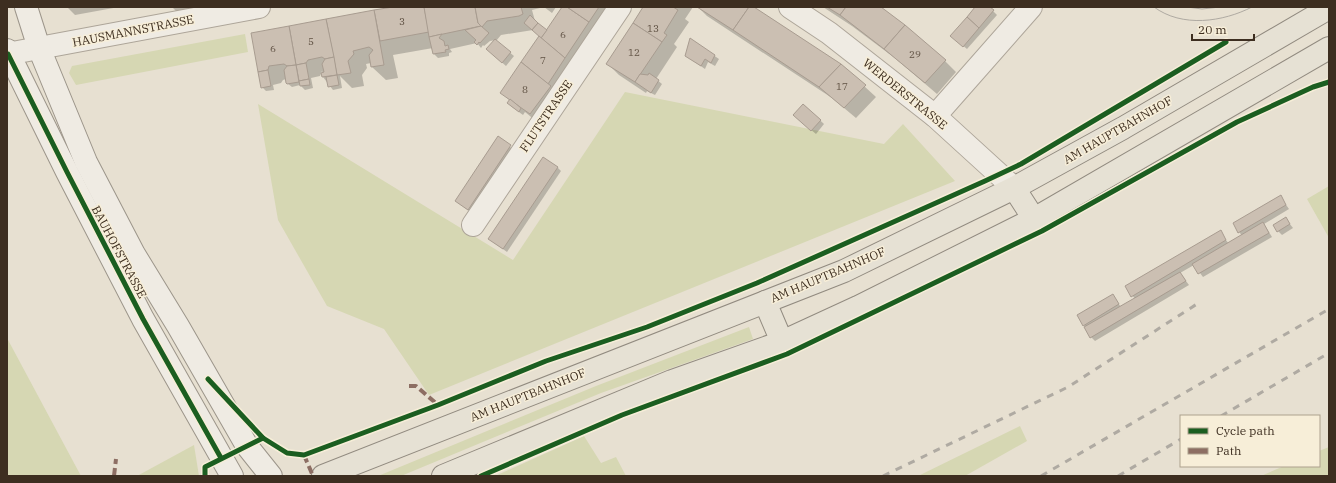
<svg xmlns="http://www.w3.org/2000/svg" width="1336" height="483" font-family="'IBM Plex Serif',serif">
  <style>
    .green { fill: #d6d7b3 }
    .shadow { fill: #0003 }
    .building { fill: #cbbfb2; stroke: #a89c90 }
    .lines { fill: none; stroke-linecap: round; stroke-linejoin: round }
    .street-casing { stroke: #ada599; stroke-width: 24 }
    .secondary-casing { stroke: #9c958a; stroke-width: 24 }
    .primary-casing { stroke: #928b80; stroke-width: 24 }
    .street { stroke: #efebe3; stroke-width: 22 }
    .secondary { stroke: #efebe3; stroke-width: 22 }
    .primary { stroke: #e6e1d4; stroke-width: 22 }
    .tram { stroke: #afaaa2; stroke-width: 1 }
    .rail { stroke: #afaaa2; stroke-width: 3; stroke-dasharray: 7 7; stroke-linecap: butt }
    .quiet { stroke: #8d6e63; stroke-width: 4; stroke-dasharray: 8 4; stroke-linecap: butt }
    .cycleway-casing { stroke: #f7eed8; stroke-width: 8 }
    .cycleway { stroke: #1b5e20; stroke-width: 5 }
    .labels { text-anchor: middle; stroke-width: 3; stroke-linejoin: round; paint-order: stroke }
    .number-label { font-size: 10px; fill: #605244 }
    .street-label { font-size: 12px; fill: #3d2e20; stroke: #f7eed8 }
  </style>
  <rect width="100%" height="100%" fill="#e7e0d1"/>
  <!-- green -->
  <g class="green">
    <polygon points="245,34 248,52 76,85 69,73 72,66"/>
    <polygon points="625,92 884,144 903,124 955,181 429,395 384,329 327,306 278,220 258,104 513,260"/>
    <polygon points="1329,186 1329,238 1307,199"/>
    <polygon points="749,327 753,339 601,393 401,476 378,476 596,386"/>
    <polygon points="7,338 81,476 7,476"/>
    <polygon points="1020,426 1027,441 965,476 918,476"/>
    <polygon points="584,436 601,463 616,457 626,476 495,476"/>
    <polygon points="194,445 199,476 137,476"/>
    <polygon points="1329,447 1329,476 1261,476 1284,466 1319,466 1319,451"/>
  </g>
  <!-- shadow -->
  <g class="shadow">
    <polygon points="67,7 119,7 75,15"/>
    <polygon points="172,7 222,7 180,15"/>
    <polygon points="398,7 556,7 552,13 544,7 532,10 535,21 547,31 563,7 622,7 541,125 525,112 523,115 512,107 508,103 510,101 502,92 540,36 533,30 501,35 496,41 514,56 506,66 491,53 496,40 490,41 484,46 483,45 481,48 477,43 450,49 452,52 449,53 449,56 438,58 434,54 433,48 393,55 398,78 386,80 372,67 371,63 366,64 367,68 362,75 364,86 352,88 340,76 342,88 333,90 323,77 322,71 320,76 311,78 313,88 305,90 300,85 292,87 287,83 286,79 283,80 281,83 273,85 274,90 266,91 262,87 252,34"/>
    <polygon points="645,7 693,7 685,19 689,22 674,44 677,47 656,79 662,84 655,95 647,91 646,93 619,75 608,64"/>
    <polygon points="698,7 753,7 840,64 876,97 856,118 832,98 707,16"/>
    <polygon points="823,7 879,7 945,61 956,72 937,94 896,59 852,26"/>
    <polygon points="977,7 989,7 997,15 967,49 955,39"/>
    <polygon points="691,40 719,59 715,66 708,62 705,69 686,56"/>
    <polygon points="804,105 824,124 816,134 798,119"/>
    <polygon points="498,138 514,150 472,213 456,201"/>
    <polygon points="557,167 561,171 507,252 493,242"/>
    <polygon points="1280,196 1289,209 1264,224 1272,237 1203,277 1194,265 1180,273 1189,285 1095,341 1091,337 1084,325 1112,295 1121,307 1135,299 1126,287 1220,232 1229,244 1242,236 1234,224"/>
    <polygon points="1286,219 1293,228 1282,235 1278,231"/>
  </g>
  <!-- building -->
  <g class="building">
    <polygon points="393,7 424,7 429,32 380,41 374,10"/>
    <polygon points="424,7 475,7 478,23 481,26 429,37"/>
    <polygon points="475,7 521,7 523,14 519,16 487,21 482,27 478,23"/>
    <polygon points="562,7 567,7 589,22 565,58 541,38"/>
    <polygon points="567,7 599,7 589,22"/>
    <polygon points="643,7 673,7 678,10 664,33 667,35 662,42 633,23"/>
    <polygon points="697,7 749,7 733,30"/>
    <polygon points="749,7 754,7 841,64 819,87 733,30"/>
    <polygon points="827,7 846,7 840,15"/>
    <polygon points="846,7 881,7 905,25 884,49 840,15"/>
    <polygon points="975,7 990,7 994,10 979,28 967,17"/>
    <polygon points="374,10 384,65 371,67 369,55 373,50 369,47 353,51 354,54 348,61 351,73 337,75 326,19"/>
    <polygon points="530,15 538,23 532,30 524,23"/>
    <polygon points="967,17 979,28 963,47 950,36"/>
    <polygon points="326,19 334,57 325,59 322,57 308,60 306,63 296,65 289,26"/>
    <polygon points="538,23 547,30 541,38 532,30"/>
    <polygon points="633,23 662,42 635,82 606,64"/>
    <polygon points="905,25 946,60 925,83 884,49"/>
    <polygon points="289,26 296,65 287,66 284,64 269,66 268,70 258,72 251,33"/>
    <polygon points="481,26 489,33 480,43 479,42 477,45 474,42 476,40 465,30"/>
    <polygon points="442,34 439,38 444,41 445,46 448,45 449,49 445,50 446,52 433,54 429,37"/>
    <polygon points="539,36 565,58 548,84 521,62"/>
    <polygon points="690,38 715,55 711,63 705,59 701,66 685,56"/>
    <polygon points="495,39 511,52 502,63 486,49"/>
    <polygon points="334,57 337,75 322,77 321,73 324,72 322,64 325,59"/>
    <polygon points="521,62 551,86 530,114 500,93"/>
    <polygon points="306,63 309,79 299,81 296,65"/>
    <polygon points="841,64 866,85 844,108 819,87"/>
    <polygon points="296,65 299,82 287,84 286,83 284,70 287,66"/>
    <polygon points="268,70 271,86 261,88 258,72"/>
    <polygon points="649,73 659,80 651,93 635,82 640,74 648,75"/>
    <polygon points="337,75 339,85 328,87 326,77"/>
    <polygon points="309,79 310,85 300,86 299,81"/>
    <polygon points="510,99 521,108 519,112 507,103"/>
    <polygon points="803,104 821,120 811,131 793,115"/>
    <polygon points="498,136 511,145 468,210 455,201"/>
    <polygon points="543,157 558,167 503,249 488,239"/>
    <polygon points="1281,195 1286,205 1238,233 1233,223"/>
    <polygon points="1286,217 1290,224 1277,232 1273,225"/>
    <polygon points="1263,222 1269,233 1198,274 1192,264"/>
    <polygon points="1221,230 1226,240 1131,297 1125,286"/>
    <polygon points="1180,272 1186,281 1090,338 1084,327"/>
    <polygon points="1113,294 1119,304 1083,326 1077,315"/>
  </g>
  <g class="lines">
    <!-- street casing -->
    <g class="street-casing">
      <g id="street">
        <polyline points="790,7 829,33 935,116 1014,188"/>
        <polyline points="7,54 259,7"/>
        <polyline points="935,116 1031,7"/>
        <polyline points="473,225 620,7"/>
      </g>
    </g>
    <!-- secondary casing -->
    <g class="secondary-casing">
      <g id="secondary">
        <polyline points="26,7 39,48 86,162 134,254 178,326 247,446 271,476"/>
        <polyline points="7,50 67,172 143,319 232,476"/>
      </g>
    </g>
    <!-- primary casing -->
    <g class="primary-casing">
      <g id="primary">
        <polyline points="1014,188 1034,219"/>
        <polyline points="765,302 782,342"/>
        <polyline points="323,476 844,271 1014,188 1123,128 1329,8"/>
        <polyline points="443,476 672,381 782,342 858,307 1034,219 1329,48"/>
      </g>
    </g>
    <!-- street -->
    <use href="#street" class="street"/>
    <!-- secondary -->
    <use href="#secondary" class="secondary"/>
    <!-- primary -->
    <use href="#primary" class="primary"/>
    <!-- tram -->
    <g class="tram">
      <path d="M1154,7C1182,28 1223,22 1252,7"/>
      <polyline points="1187,7 1202,9 1220,7"/>
    </g>
    <!-- rail -->
    <g class="rail">
      <polyline points="1221,416 1329,353"/>
      <polyline points="883,476 1068,387 1200,302"/>
      <polyline points="1041,476 1329,309"/>
      <polyline points="1118,476 1181,439"/>
    </g>
    <!-- quiet -->
    <g class="quiet">
      <polyline points="409,386 416,386 438,405"/>
      <polyline points="304,455 313,476"/>
      <polyline points="114,476 116,459"/>
    </g>
    <!-- cycleway casing -->
    <g class="cycleway-casing">
      <g id="cycleway">
        <polyline points="8,54 67,172 143,319 221,458"/>
        <polyline points="208,379 263,438"/>
        <polyline points="205,476 205,467 263,438 287,453 304,455 438,405 546,361 647,327 757,283 985,181 1021,164 1226,42"/>
        <polyline points="481,476 622,415 787,354 1042,231 1237,122 1313,87 1329,82"/>
      </g>
    </g>
    <!-- cycleway -->
    <use href="#cycleway" class="cycleway"/>
  </g>
  <g class="labels">
    <!-- number labels -->
    <g class="number-label">
      <text x="402" y="25">3</text>
      <text x="653" y="32">13</text>
      <text x="563" y="38">6</text>
      <text x="311" y="45">5</text>
      <text x="273" y="52">6</text>
      <text x="634" y="56">12</text>
      <text x="915" y="58">29</text>
      <text x="543" y="64">7</text>
      <text x="842" y="90">17</text>
      <text x="525" y="93">8</text>
    </g>
    <!-- street labels -->
    <g class="street-label">
      <text transform="translate(133 31) rotate(-11)" y="4">HAUSMANNSTRASSE</text>
      <text transform="translate(905 94) rotate(39)" y="4">WERDERSTRASSE</text>
      <text transform="translate(546 116) rotate(-56)" y="4">FLUTSTRASSE</text>
      <text transform="translate(1118 130) rotate(-30)" y="4">AM HAUPTBAHNHOF</text>
      <text transform="translate(119 252) rotate(62)" y="4">BAUHOFSTRASSE</text>
      <text transform="translate(828 275) rotate(-23)" y="4">AM HAUPTBAHNHOF</text>
      <text transform="translate(528 395) rotate(-22)" y="4">AM HAUPTBAHNHOF</text>
    </g>
  </g>
  <!-- border -->
  <rect width="1336" height="483" fill="none" stroke="#3d2e20" stroke-width="16"/>
  <!-- legend -->
  <rect x="1180" y="415" width="140" height="52" fill="#f7eed8" stroke="#ada18e"/>
  <rect x="1188" y="428" width="20" height="6" fill="#1b5e20" stroke="#ada18e"/>
  <text x="1216" y="435" font-size="12" fill="#3d2e20">Cycle path</text>
  <rect x="1188" y="448" width="20" height="6" fill="#8d6e63" stroke="#ada18e"/>
  <text x="1216" y="455" font-size="12" fill="#3d2e20">Path</text>
  <!-- scale -->
  <path d="M1192 34v6h62v-6" fill="none" stroke="#3d2e20" stroke-width="2"/>
  <text x="1198" y="34" font-size="12" fill="#3d2e20" stroke="#f7eed8" stroke-width="3" paint-order="stroke">20 m</text>
</svg>
